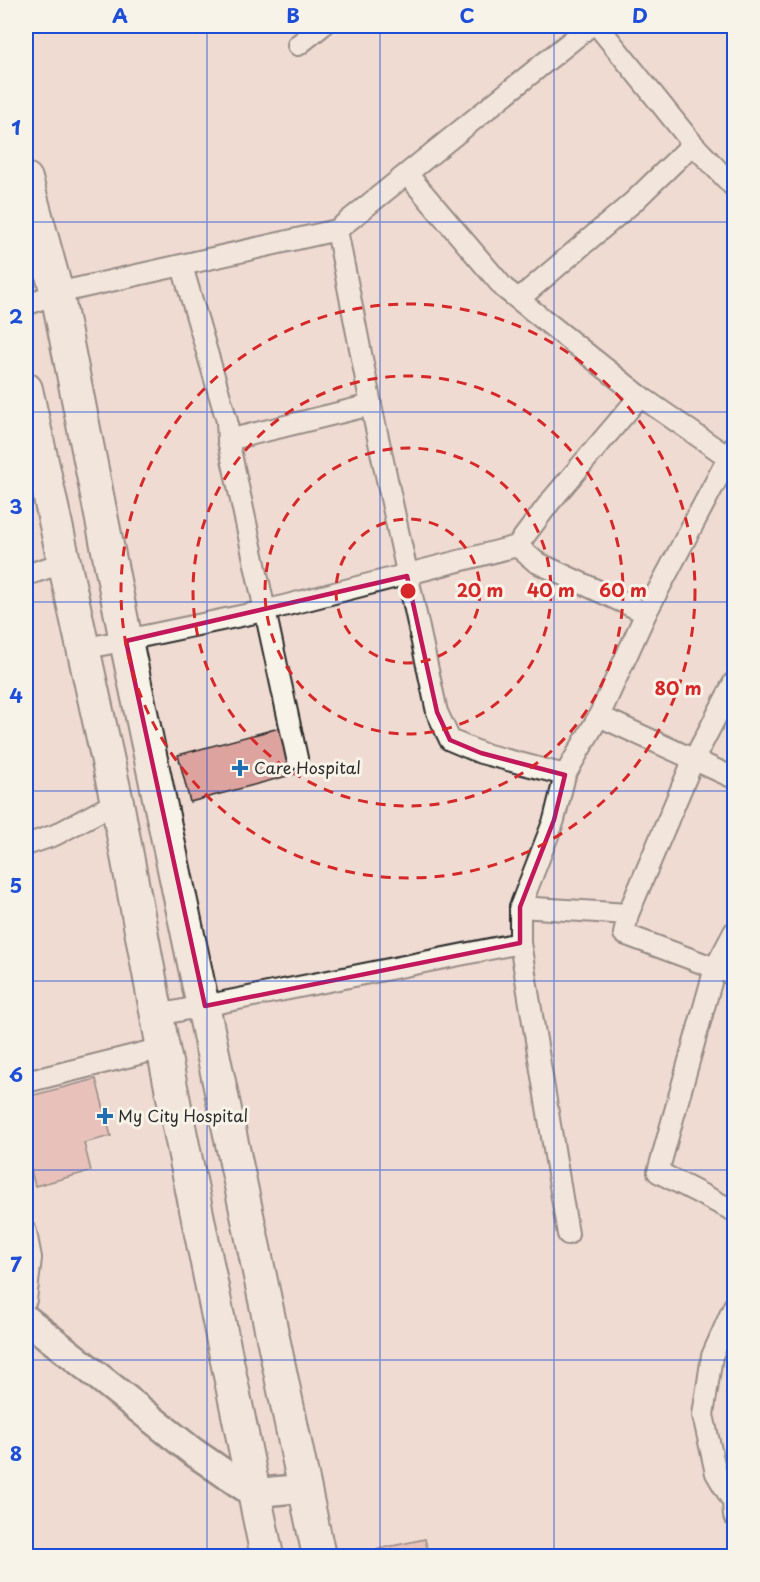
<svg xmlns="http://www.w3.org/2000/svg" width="760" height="1582" font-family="'Playpen Sans',sans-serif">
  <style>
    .building { fill: #dda39e; stroke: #2b2b2b; stroke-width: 1.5 }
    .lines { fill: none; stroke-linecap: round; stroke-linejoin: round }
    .street-casing { stroke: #2b2b2b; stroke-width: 24 }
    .secondary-casing { stroke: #2b2b2b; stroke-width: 32 }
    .primary-casing { stroke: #2b2b2b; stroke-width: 36 }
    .street { stroke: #f7f3e8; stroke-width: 20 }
    .secondary { stroke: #f7f3e8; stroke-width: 27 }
    .primary { stroke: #f7f3e8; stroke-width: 32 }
    .marked { fill: none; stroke: #c2185b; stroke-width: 4.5; stroke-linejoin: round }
    .grid { fill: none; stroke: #1d4ed8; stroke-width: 1.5; stroke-opacity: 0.55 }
    .ring { fill: none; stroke: #d62828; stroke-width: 3; stroke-dasharray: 10 8 }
    .poi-dot { fill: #1f6fb2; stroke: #f7f3e8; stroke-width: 2 }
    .labels { text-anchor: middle; stroke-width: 6; stroke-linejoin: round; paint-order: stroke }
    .poi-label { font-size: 16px; fill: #2b2b2b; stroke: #f7f3e8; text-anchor: start }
    .centre { fill: #d62828; stroke: #f7f3e8; stroke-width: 3 }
    .ring-label { font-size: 18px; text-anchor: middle; font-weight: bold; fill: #d62828; stroke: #f7f3e8; stroke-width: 6; stroke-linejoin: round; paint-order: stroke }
    .neatline { fill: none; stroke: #1d4ed8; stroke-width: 2 }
    .grid-label { font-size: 20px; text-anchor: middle; font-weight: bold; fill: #1d4ed8 }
  </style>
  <rect width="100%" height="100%" fill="#efdbd2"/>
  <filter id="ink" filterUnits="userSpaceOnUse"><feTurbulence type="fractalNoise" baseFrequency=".0167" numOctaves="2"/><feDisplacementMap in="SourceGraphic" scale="12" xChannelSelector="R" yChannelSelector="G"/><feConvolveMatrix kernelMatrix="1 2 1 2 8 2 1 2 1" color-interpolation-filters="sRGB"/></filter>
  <g filter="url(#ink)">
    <!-- building -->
    <g class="building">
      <polygon points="283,727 295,774 190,802 178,755"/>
      <polygon points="96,1079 111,1136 84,1143 91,1171 35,1186 26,1151 26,1097"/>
      <polygon points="425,1539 429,1556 351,1556 351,1555"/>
    </g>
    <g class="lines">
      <!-- street casing -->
      <g class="street-casing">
        <g id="street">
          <polyline points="598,26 693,144 734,187"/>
          <polyline points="298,45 322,26"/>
          <polyline points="407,174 504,288 640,396 728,457"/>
          <polyline points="337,230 371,405 437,712 450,740 481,753 565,775"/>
          <polyline points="182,266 227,421 228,440 297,758"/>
          <polyline points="520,298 632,203 693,144"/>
          <polyline points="26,305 57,293 337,230 590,26"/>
          <polyline points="228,440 371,405"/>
          <polyline points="517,546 536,562 646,613"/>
          <polyline points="26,575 63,563"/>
          <polyline points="83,649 264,611 517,546 550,502 640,396"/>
          <polyline points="599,716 734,778"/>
          <polyline points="26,845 55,835 117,802"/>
          <polyline points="520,907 554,820 565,775 599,716 646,613 734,447"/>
          <polyline points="628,914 693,761 734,682"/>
          <polyline points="734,932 715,968 658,1172 734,1211"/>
          <polyline points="520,943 568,1234"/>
          <polyline points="158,1015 520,943 520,907 628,914 624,934 734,975"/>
          <polyline points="26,1082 163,1048"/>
          <polyline points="26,1232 31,1258 26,1300"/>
          <polyline points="734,1306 712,1356 703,1415 716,1473 733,1502 734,1516"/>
        </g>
      </g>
      <!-- secondary casing -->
      <g class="secondary-casing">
        <polyline id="secondary" points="26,1319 192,1451 253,1493 305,1488"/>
      </g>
      <!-- primary casing -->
      <g class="primary-casing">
        <g id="primary">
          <polyline points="26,179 57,293 126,641 319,1556"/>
          <polyline points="26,389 117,802 163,1048 267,1556"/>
        </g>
      </g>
      <!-- street -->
      <use href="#street" class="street"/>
      <!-- secondary -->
      <use href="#secondary" class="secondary"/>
      <!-- primary -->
      <use href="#primary" class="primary"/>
    </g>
  </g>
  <!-- marked area -->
  <path d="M0 0H760V1582H0ZM407,576L437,712L450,740L481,753L565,775L554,820L520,907V943L205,1006L126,641Z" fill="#efdbd2" fill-opacity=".55" fill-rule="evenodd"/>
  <path class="marked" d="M407,576L437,712L450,740L481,753L565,775L554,820L520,907V943L205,1006L126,641Z"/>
  <!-- grid -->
  <path class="grid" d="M207,26V1556M380,26V1556M554,26V1556M26,222H734M26,412H734M26,602H734M26,791H734M26,981H734M26,1170H734M26,1360H734"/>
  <!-- distance rings -->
  <g class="ring">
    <circle cx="408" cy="591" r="72"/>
    <circle cx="408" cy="591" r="143"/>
    <circle cx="408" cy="591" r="215"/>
    <circle cx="408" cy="591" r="287"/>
  </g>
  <!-- markers -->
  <g class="poi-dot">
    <path d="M237 759h6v6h6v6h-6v6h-6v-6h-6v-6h6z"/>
    <path d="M102 1107h6v6h6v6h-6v6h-6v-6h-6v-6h6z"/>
  </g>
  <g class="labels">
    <!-- poi labels -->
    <g class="poi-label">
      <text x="254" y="774">Care Hospital</text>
      <text x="118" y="1122">My City Hospital</text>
    </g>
  </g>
  <circle cx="408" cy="591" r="9" class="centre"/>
  <g class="ring-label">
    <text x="480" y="597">20 m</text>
    <text x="551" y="597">40 m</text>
    <text x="623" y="597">60 m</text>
    <text x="678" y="695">80 m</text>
  </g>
  <!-- margin -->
  <rect width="760" height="1582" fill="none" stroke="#f7f3e8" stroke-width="66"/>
  <rect x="33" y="33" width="694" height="1516" class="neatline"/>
  <g class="grid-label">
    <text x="120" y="23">A</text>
    <text x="293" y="23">B</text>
    <text x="467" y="23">C</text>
    <text x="640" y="23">D</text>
    <text x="16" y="135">1</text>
    <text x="16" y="324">2</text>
    <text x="16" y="514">3</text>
    <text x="16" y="703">4</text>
    <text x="16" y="893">5</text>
    <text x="16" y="1082">6</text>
    <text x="16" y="1272">7</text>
    <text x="16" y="1461">8</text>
  </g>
</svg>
